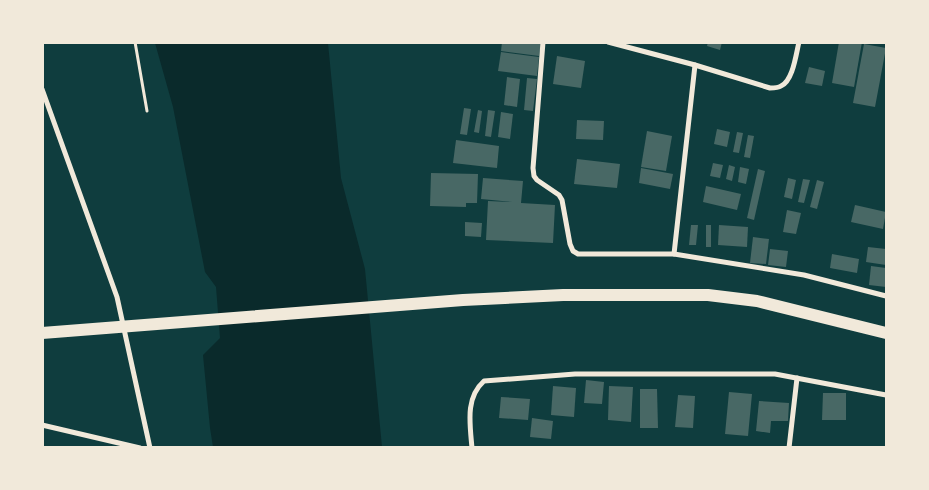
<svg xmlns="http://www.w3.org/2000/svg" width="929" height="490" font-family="'Titillium Web',sans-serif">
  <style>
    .water { fill: #0a2a2b }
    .building { fill: #486865 }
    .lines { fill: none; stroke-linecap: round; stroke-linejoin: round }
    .path { stroke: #f1e9da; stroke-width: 3 }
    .minor { stroke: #f1e9da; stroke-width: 5 }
    .primary { stroke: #f1e9da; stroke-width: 12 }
  </style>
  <rect width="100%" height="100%" fill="#0f3d3e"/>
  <!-- water -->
  <polygon class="water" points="155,43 328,43 341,178 365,269 382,447 213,447 210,428 203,355 220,338 216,287 205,272 173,107"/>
  <!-- building -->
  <g class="building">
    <polygon points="502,42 541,42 539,56 501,51"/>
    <polygon points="708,42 722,42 720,50 707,46"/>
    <polygon points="839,42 862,42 854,87 832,83"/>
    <polygon points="864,44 886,48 875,107 853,103"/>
    <polygon points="501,52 539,57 537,76 498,71"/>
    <polygon points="557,56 585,61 581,88 553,84"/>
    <polygon points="809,67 825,71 822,86 805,83"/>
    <polygon points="507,77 520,79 517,107 504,105"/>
    <polygon points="527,78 537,79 533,111 524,110"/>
    <polygon points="464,108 471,109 467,135 460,134"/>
    <polygon points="478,110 482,111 479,133 474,132"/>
    <polygon points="488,110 495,111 491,137 485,136"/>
    <polygon points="501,112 513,114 510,139 498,137"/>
    <polygon points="577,120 604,121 603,140 576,139"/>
    <polygon points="717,129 730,132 727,147 714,144"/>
    <polygon points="647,131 672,136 666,171 641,167"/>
    <polygon points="737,132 743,133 739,153 733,152"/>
    <polygon points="748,135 754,136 750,158 744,157"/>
    <polygon points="456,140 499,146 497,168 453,163"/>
    <polygon points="577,159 620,164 617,188 574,184"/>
    <polygon points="713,163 723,165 720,178 710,176"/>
    <polygon points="729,165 735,167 732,181 726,179"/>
    <polygon points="740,167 749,169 746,184 738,182"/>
    <polygon points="641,168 673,174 670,189 639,183"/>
    <polygon points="758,169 765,171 754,220 747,218"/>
    <polygon points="431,173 478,174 477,203 466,203 466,207 430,206"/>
    <polygon points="483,178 523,181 521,203 555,205 553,243 486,240 488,201 513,202 481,199"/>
    <polygon points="788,178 796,180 792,199 784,197"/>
    <polygon points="803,179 810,180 804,203 798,202"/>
    <polygon points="817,180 824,182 817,209 810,207"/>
    <polygon points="706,186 741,194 737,210 703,202"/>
    <polygon points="855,205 886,212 883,229 851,222"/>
    <polygon points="787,210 801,213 796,234 783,232"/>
    <polygon points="465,222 482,223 481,237 465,236"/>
    <polygon points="691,225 698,225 696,245 689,245"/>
    <rect x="706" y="225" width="5" height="22"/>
    <polygon points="719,225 748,227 747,247 718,245"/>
    <polygon points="753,237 769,239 766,264 750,263"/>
    <polygon points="868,247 886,249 886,265 866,262"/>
    <polygon points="770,249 788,251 786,267 768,265"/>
    <polygon points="832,254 859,259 857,273 830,268"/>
    <polygon points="871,266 886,268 886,287 869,285"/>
    <polygon points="586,380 604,382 602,404 584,403"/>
    <polygon points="553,386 576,388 574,417 551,415"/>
    <polygon points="609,386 633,387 631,422 608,420"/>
    <polygon points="640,389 657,389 658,428 640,428"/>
    <polygon points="729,392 752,394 748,436 725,434"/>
    <polygon points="823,393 846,393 846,420 822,420"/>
    <polygon points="678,395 695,396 693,428 675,427"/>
    <polygon points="501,397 530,399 528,420 499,418"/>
    <polygon points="759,401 789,403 788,421 771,421 770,433 756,431"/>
    <polygon points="532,418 553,421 551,439 530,437"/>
  </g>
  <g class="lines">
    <!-- path -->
    <polyline class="path" points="135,42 147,111"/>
    <!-- minor -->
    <g class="minor">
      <polyline points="543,42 533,168 534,176 537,180 559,195 562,200 570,244 573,251 578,254 674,254 804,275 886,296"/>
      <path d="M608,42L695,65L770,88C774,88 778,88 781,86C793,81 796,54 799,42"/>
      <polyline points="42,89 117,297 150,448"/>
      <polyline points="674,254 695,65"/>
      <polyline points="42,425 140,448"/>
      <path d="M472,448C470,424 465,398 484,381L575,374H775L886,395"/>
      <polyline points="789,448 797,378"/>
    </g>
    <!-- primary -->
    <polyline class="primary" points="42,333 463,300 563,295 708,295 757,301 886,333"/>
  </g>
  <!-- border -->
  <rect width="929" height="490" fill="none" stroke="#f1e9da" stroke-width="88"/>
</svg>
